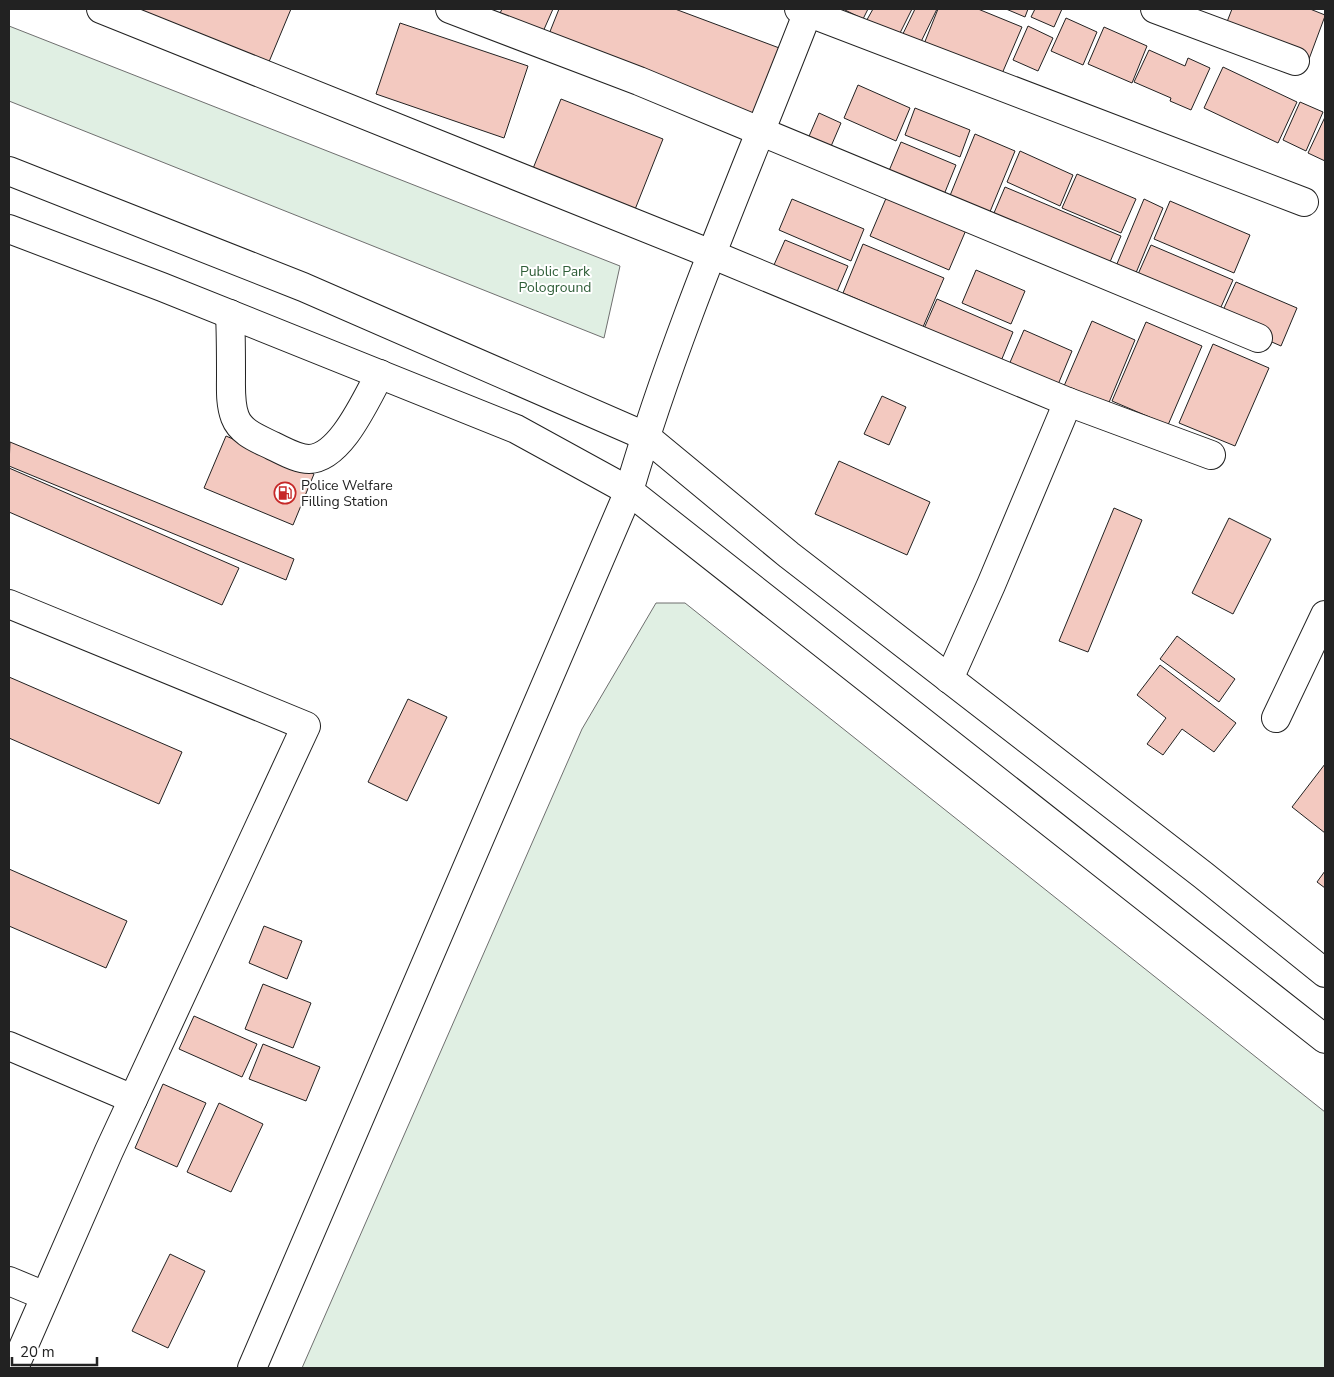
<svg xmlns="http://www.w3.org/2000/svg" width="1334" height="1377" font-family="'Nunito Sans',sans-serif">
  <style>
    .green { fill: #e0efe3; stroke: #6f6f6f }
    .building { fill: #f3c9c0; stroke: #222 }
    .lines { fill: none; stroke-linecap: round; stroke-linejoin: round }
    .minor-casing { stroke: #222; stroke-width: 30 }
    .major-casing { stroke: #222; stroke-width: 30 }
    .minor { stroke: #fff; stroke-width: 28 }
    .major { stroke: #fff; stroke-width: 28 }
    .labels { text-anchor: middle; stroke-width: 4; stroke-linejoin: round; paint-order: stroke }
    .park-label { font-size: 14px; fill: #2f5e38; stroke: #fff }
    .poi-label { font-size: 14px; fill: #222; stroke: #fff; text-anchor: start }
  </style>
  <rect width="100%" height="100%" fill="#fff"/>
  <!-- green -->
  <g class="green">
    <polygon points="9,26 620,266 604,338 9,101"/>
    <polygon points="656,603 685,603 1325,1112 1325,1368 302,1368 582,729"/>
  </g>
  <!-- building -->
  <g class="building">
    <polygon points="124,9 291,9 266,69"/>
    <polygon points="502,9 553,9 538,43 495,24"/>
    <polygon points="559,9 675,9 782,49 754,123 545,44"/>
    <polygon points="843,9 868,9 863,19"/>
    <polygon points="873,9 912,9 896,41 864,25"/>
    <polygon points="915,9 937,9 916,52 898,44"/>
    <polygon points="938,9 978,9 1022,27 1001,76 924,44"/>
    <polygon points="1006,9 1028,9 1025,17"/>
    <polygon points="1035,9 1062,9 1054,27 1031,17"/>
    <polygon points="1232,9 1310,9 1325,15 1325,16 1309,59 1225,27"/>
    <polygon points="1066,18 1097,32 1083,65 1051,51"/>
    <polygon points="400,23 528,66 504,138 376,94"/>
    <polygon points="1028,26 1053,38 1038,71 1013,60"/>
    <polygon points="1104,27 1147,46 1132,83 1088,64"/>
    <polygon points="1149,50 1185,66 1188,58 1210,68 1191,110 1170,101 1171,98 1134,82"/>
    <polygon points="1223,67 1297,102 1278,143 1204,108"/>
    <polygon points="858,85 910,108 896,141 844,118"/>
    <polygon points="561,99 663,139 632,217 530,176"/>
    <polygon points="1300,102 1323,112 1306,151 1283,140"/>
    <polygon points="915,108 970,130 960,157 905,135"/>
    <polygon points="819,113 841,123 826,158 804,148"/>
    <polygon points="1325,117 1325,161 1308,153"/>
    <polygon points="975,134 1015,151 987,219 947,203"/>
    <polygon points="901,142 956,165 941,202 886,178"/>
    <polygon points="1020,151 1073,175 1060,206 1007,182"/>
    <polygon points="1077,174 1136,199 1121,233 1062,208"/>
    <polygon points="1005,187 1121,236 1107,269 991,220"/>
    <polygon points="887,196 966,230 949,270 870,236"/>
    <polygon points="792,199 864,229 851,261 779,230"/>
    <polygon points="1144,199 1163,208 1133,280 1114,271"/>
    <polygon points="1170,201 1250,235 1234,273 1154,239"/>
    <polygon points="785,240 848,266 833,301 770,274"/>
    <polygon points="863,244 944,278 923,327 843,293"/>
    <polygon points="1151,245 1233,280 1217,316 1135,281"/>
    <polygon points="976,270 1025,291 1011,324 962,303"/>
    <polygon points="1236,282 1297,308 1281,346 1219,319"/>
    <polygon points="937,299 1013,332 999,366 922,333"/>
    <polygon points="1092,321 1135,340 1105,412 1061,393"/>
    <polygon points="1146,322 1202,346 1168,425 1112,401"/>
    <polygon points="1024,330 1072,351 1057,387 1008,367"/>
    <polygon points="1213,344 1269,368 1235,446 1179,423"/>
    <polygon points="882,396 906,407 889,445 864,434"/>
    <polygon points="226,436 314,474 293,525 204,488"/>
    <polygon points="10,442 294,559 286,580 9,466"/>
    <polygon points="839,461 930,502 907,555 815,514"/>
    <polygon points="9,468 239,568 222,605 9,512"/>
    <polygon points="1114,508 1142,520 1088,652 1059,641"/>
    <polygon points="1229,518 1271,539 1233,614 1192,593"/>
    <polygon points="1177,636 1235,679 1219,702 1160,659"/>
    <polygon points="1160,665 1236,723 1214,752 1182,729 1163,755 1147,744 1166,718 1137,695"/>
    <polygon points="9,677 182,752 159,804 9,738"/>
    <polygon points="408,699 447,717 407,801 368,782"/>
    <polygon points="1325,764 1325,833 1292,807"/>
    <polygon points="9,869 127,921 106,968 9,926"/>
    <polygon points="1325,871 1325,888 1317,882"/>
    <polygon points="264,926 302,941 287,979 249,963"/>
    <polygon points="263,984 311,1003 293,1048 245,1029"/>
    <polygon points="194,1016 257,1044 242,1077 179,1049"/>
    <polygon points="263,1044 320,1067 306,1101 249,1079"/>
    <polygon points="163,1084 206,1103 177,1167 135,1148"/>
    <polygon points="219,1103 263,1124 231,1192 187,1172"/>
    <polygon points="170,1254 205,1271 168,1348 132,1331"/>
  </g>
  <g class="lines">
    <!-- minor casing -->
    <g class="minor-casing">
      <g id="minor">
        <polyline points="101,9 711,254 1068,402 1211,455"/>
        <polyline points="450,9 639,81 1258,338"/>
        <polyline points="799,9 1304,202"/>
        <polyline points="1155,9 1295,61"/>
        <path d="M230,314C231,334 231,355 231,375C231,389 230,404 235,417C241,433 259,439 273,446C284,451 297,459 309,459C341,458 366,399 380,374"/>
        <polyline points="9,604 306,726 109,1151 14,1368"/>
        <polyline points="949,679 991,585 1068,402"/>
        <polyline points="1276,718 1325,615"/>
        <polyline points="9,1046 133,1099"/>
        <polyline points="9,1281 45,1296"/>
        <path d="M252,1368L629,491C677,327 747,169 809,9"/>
      </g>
    </g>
    <!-- major casing -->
    <g class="major-casing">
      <g id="major">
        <polyline points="9,171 303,287 645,436 789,555 1203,875 1325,973"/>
        <polyline points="9,229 162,287 516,429 629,491 1325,1039"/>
      </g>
    </g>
    <!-- minor -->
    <use href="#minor" class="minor"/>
    <!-- major -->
    <use href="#major" class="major"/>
  </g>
  <!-- icons -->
  <defs>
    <g id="fuel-ring" transform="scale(1.125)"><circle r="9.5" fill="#fff" stroke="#c62828" stroke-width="1.5"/><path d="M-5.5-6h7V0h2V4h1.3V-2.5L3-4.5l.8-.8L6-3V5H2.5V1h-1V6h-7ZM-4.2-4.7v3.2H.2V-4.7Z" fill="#c62828"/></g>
  </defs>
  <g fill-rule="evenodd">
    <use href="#fuel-ring" x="285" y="493"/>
  </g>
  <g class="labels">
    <!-- park labels -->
    <g class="park-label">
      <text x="555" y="276">Public Park<tspan x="555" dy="16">Pologround</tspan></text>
    </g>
    <!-- poi labels -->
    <g class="poi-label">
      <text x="301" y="490">Police Welfare<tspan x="301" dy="16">Filling Station</tspan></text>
    </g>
  </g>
  <!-- border -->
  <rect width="1334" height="1377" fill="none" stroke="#222222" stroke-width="20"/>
  <!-- scale -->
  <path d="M12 1357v8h85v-8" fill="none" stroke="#222222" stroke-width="2.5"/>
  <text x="20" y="1357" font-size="15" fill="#222222" stroke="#ffffff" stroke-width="4" paint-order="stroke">20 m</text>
</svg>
